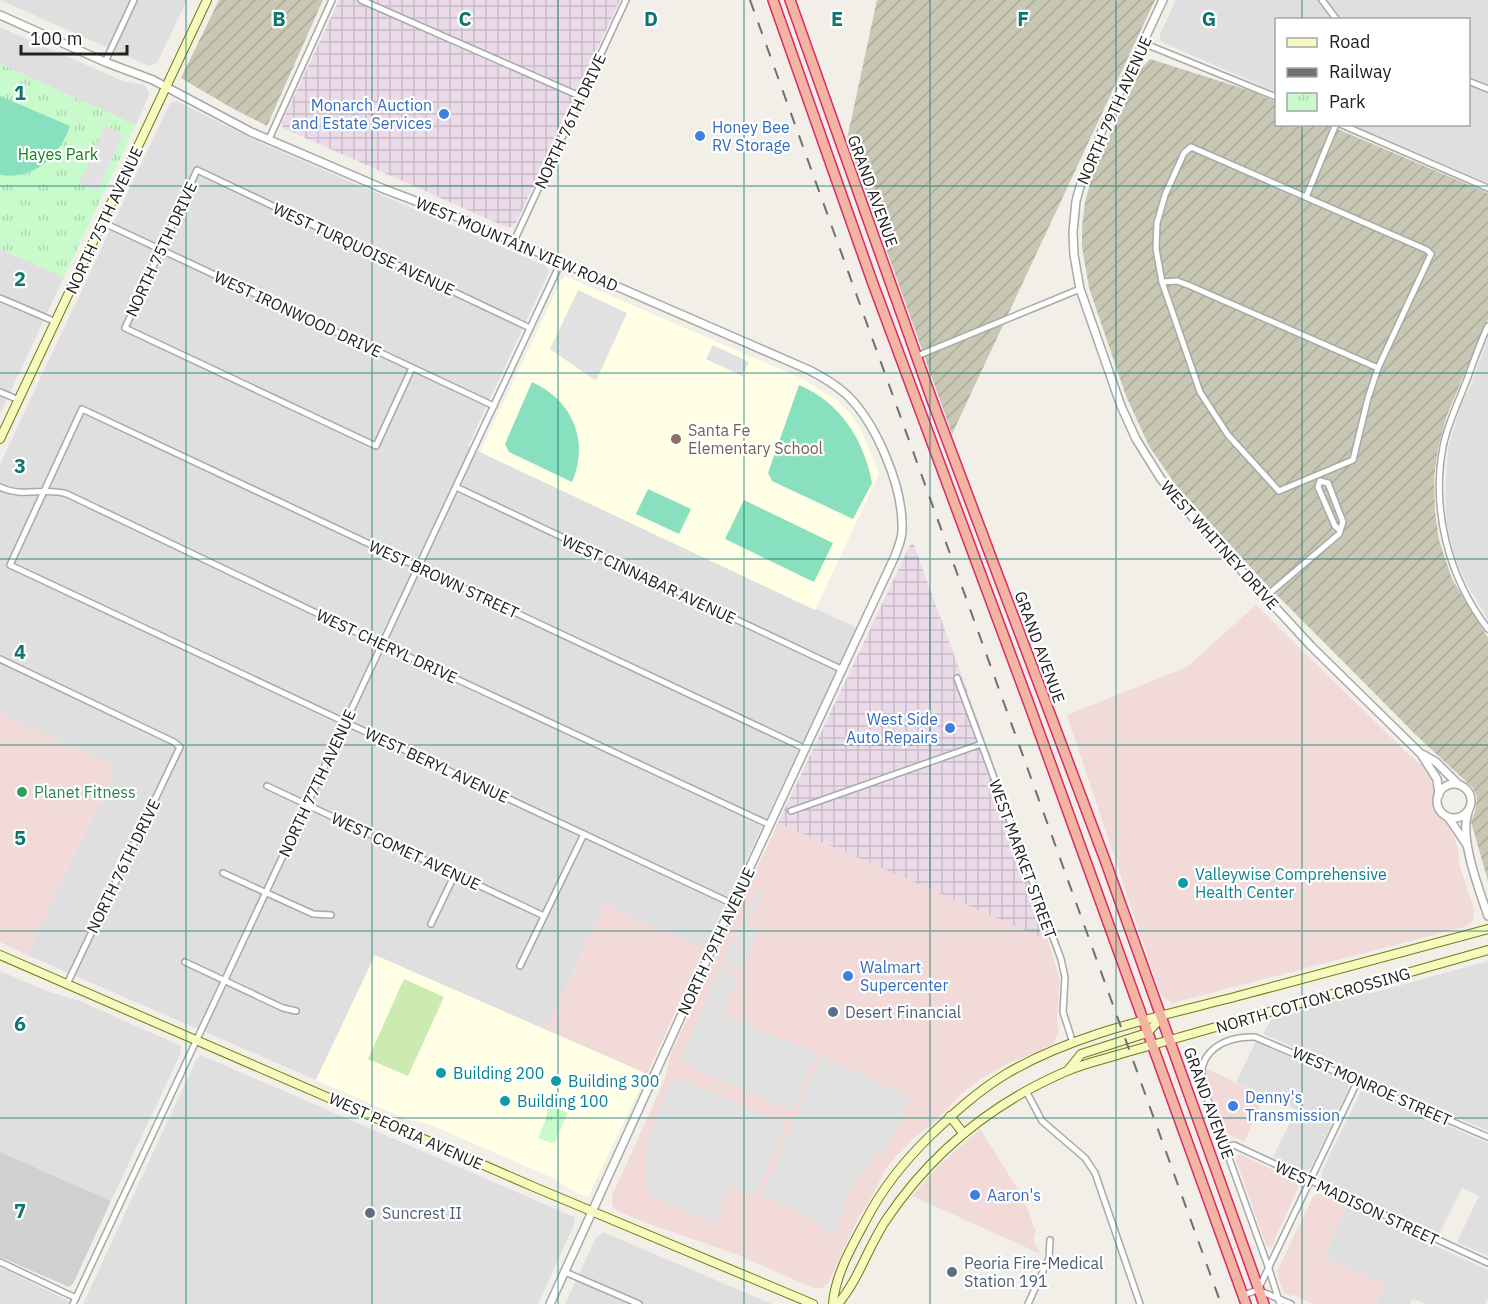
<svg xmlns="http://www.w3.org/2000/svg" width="1488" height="1304" font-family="'IBM Plex Sans',sans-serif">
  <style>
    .residential { fill: #e0dfdf }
    .commercial { fill: #f2dad9 }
    .industrial { fill: url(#industrial-grid) }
    .education { fill: #ffffe5 }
    .religious { fill: #d0d0d0 }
    .construction { fill: url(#construction-furrows) }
    .grass { fill: #cdebb0 }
    .park { fill: url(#park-tufts) }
    .pitch { fill: #88e0be }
    .parking { fill: #e2e2e2 }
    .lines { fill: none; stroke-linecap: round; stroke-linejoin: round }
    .minor-casing { stroke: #a9a9a9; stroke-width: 8 }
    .tertiary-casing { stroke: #a9a9a9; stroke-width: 10 }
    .secondary-casing { stroke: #707d05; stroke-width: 10 }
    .trunk-casing { stroke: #dc2a67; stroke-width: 12 }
    .minor { stroke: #fff; stroke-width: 5 }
    .tertiary { stroke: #fff; stroke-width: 7 }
    .secondary { stroke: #f7fabf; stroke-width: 8 }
    .trunk { stroke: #f2b4a3; stroke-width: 9 }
    .rail { stroke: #707070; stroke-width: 2; stroke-dasharray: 12 12; stroke-linecap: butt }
    .grid { fill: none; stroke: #0f766e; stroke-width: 1.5; stroke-opacity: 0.55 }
    .shop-dot { fill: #3f7fe0; stroke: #fff; stroke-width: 2 }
    .education-dot { fill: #8d6e63; stroke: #fff; stroke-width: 2 }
    .leisure-dot { fill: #2e9e5b; stroke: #fff; stroke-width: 2 }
    .culture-dot { fill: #0f9aa8; stroke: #fff; stroke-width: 2 }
    .service-dot { fill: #5c6f8a; stroke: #fff; stroke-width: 2 }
    .labels { text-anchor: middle; stroke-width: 4.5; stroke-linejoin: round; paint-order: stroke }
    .shop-label { font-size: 16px; fill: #366cbe; stroke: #fff; text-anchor: start }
    .street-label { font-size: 16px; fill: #222; stroke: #fff }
    .park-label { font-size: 16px; fill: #0c8416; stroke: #fff }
    .education-label { font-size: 16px; fill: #785e54; stroke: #fff; text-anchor: start }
    .leisure-label { font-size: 16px; fill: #27864d; stroke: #fff; text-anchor: start }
    .culture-label { font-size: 16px; fill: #0d838f; stroke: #fff; text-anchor: start }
    .service-label { font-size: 16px; fill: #4e5e75; stroke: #fff; text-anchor: start }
    .grid-label { font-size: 20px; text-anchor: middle; font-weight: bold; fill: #0f766e; stroke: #fff; stroke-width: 4.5; stroke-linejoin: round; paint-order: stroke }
  </style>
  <defs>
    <pattern id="industrial-grid" width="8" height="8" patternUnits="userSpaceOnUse" patternTransform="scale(1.5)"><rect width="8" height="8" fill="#ebdbe8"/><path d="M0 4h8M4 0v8" fill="none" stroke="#c9bcc7"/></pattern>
    <pattern id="construction-furrows" width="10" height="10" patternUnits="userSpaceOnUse" patternTransform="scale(1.5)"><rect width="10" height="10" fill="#c7c7b4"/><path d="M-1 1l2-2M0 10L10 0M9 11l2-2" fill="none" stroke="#abab9a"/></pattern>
    <pattern id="park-tufts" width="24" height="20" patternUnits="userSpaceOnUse" patternTransform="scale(1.5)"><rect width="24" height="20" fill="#c8facc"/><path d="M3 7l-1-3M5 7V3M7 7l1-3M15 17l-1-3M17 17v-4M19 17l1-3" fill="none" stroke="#acd6af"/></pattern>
  </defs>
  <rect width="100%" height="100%" fill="#f2efe9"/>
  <!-- residential -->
  <g class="residential">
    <polygon points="0,0 187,0 157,63 149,66"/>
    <polygon points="1176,0 1488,0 1488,183 1352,125 1468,124 1468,20 1276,20 1276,92 1164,43 1160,40 1160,34"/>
    <polygon points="0,27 123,81 144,85 149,92 148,97 136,125 0,64"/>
    <polygon points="176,101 261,143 546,266 549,272 468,446 857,628 704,949 604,904 546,1030 375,956 316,1080 27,955 116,767 0,713 0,464 167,109 171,102"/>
    <polygon points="0,249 64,277 0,414"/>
    <polygon points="1488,337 1488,620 1465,581 1454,555 1447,524 1445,496 1448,448 1460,407 1472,383"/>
    <polygon points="1488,961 1488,1131 1263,1034 1271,1020 1363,993 1372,993"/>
    <polygon points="0,971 47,991 80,1001 181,1046 180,1055 111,1201 0,1152"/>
    <polygon points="1256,1041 1348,1083 1348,1090 1311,1168 1306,1172 1273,1157 1296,1110 1236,1082"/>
    <polygon points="201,1055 574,1217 575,1222 573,1227 538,1304 83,1304 196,1060"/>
    <polygon points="1362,1089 1488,1143 1488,1256 1457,1242 1479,1196 1462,1188 1439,1234 1323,1180 1321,1173"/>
    <polygon points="1347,1206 1488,1270 1488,1297 1485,1304 1425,1304 1413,1299 1410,1304 1376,1304 1384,1285 1324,1257"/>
    <polygon points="603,1232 772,1304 565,1304 596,1238"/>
    <polygon points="0,1268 8,1271 75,1304 0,1304"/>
  </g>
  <!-- commercial -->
  <g class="commercial">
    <polygon points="1256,605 1409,755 1429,771 1434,784 1443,819 1450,829 1457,845 1460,867 1474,909 1474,917 1471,923 1464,927 1172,1003 1163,997 1158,987 1067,715 1187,667"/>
    <polygon points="0,713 116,767 27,955 0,942"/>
    <polygon points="778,823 1047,938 1060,980 1057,1019 1059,1030 1054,1043 1028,1056 1015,1060 982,1078 961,1094 938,1119 913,1139 897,1155 885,1170 873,1195 859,1217 828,1283 822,1288 816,1289 738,1255 652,1225 617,1211 612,1205 612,1196 664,1081 671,1053"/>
    <polygon points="604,904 704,949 647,1074 546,1030"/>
    <polygon points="1205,1068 1265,1096 1244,1142 1227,1134 1222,1128 1205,1080"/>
    <polygon points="980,1129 1023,1197 1036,1232 1034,1237 1035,1245 1043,1255 912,1196 937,1167"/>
    <polygon points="1240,1154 1295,1181 1299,1185 1271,1248 1266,1245 1236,1160 1237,1155"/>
    <polygon points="1318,1193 1347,1206 1324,1257 1384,1285 1376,1304 1313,1304 1292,1294 1291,1297 1283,1292 1277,1271 1313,1197"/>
  </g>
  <!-- industrial -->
  <g class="industrial">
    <polygon points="339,0 620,0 516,223 511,227 506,227 283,128 282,122"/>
    <polygon points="911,543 914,545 1056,935 1045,939 778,823"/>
  </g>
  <!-- education -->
  <g class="education">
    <polygon points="565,276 805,380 838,401 853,417 861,430 879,474 815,610 480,452 561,281"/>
    <polygon points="375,955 647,1074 589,1195 586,1196 576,1193 555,1179 431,1125 406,1119 316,1080"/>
  </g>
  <!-- religious -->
  <polygon class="religious" points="0,1152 111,1201 73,1284 69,1287 0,1257"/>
  <!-- construction -->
  <g class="construction">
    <polygon points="219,0 323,0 267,126 230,107 181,78"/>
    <polygon points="877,0 1155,0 952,434 847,139"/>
    <polygon points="1150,59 1251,91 1276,102 1276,124 1328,125 1488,193 1488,319 1447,415 1438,448 1434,477 1435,511 1439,540 1452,579 1488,638 1488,881 1471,822 1475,811 1477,797 1473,788 1416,735 1265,583 1175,484 1149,446 1126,396 1089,288 1082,247 1082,227 1085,202 1094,170 1141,69"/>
  </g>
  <!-- grass -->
  <polygon class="grass" points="404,979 444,997 408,1076 368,1059"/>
  <!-- park -->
  <g class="park">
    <polygon points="0,64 136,125 64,277 0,249"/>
    <polygon points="549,1105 568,1113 555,1142 551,1143 538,1138 548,1114 546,1113"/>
  </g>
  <!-- pitch -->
  <g class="pitch">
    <path d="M0,96L70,126C59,157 34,180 0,175Z"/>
    <path d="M532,382C572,400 590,441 572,482L509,452L505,444Z"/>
    <path d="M799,385C840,402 864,440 872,483L853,519L772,481L768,473Z"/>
    <polygon points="648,489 691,509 679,534 636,514"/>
    <polygon points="744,500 833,543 814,582 725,539"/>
  </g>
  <!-- parking -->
  <g class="parking">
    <polygon points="105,125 124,134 97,192 79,183"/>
    <polygon points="578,290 627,313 596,381 550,349"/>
    <polygon points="713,345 749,362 742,376 706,359"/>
    <polygon points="758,889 765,892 746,925 759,930 741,972 722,965"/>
    <polygon points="718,969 739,977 724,1014 817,1054 792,1111 680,1062"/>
    <polygon points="821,1056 897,1091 910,1100 885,1155 875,1151 867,1168 855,1179 833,1234 824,1233 820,1223 761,1196"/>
    <polygon points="673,1079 689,1082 786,1125 755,1197 731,1186 713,1224 651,1196 646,1189 645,1145"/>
  </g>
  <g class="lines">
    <!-- minor casing -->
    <g class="minor-casing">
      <g id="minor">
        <polyline points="361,0 582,97"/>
        <polyline points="1322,0 1337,20"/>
        <polyline points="1143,43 1276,97"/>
        <polyline points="105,62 134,0"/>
        <polyline points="1468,81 1488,89"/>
        <polyline points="1340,124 1488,188"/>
        <polyline points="269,139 332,0"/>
        <polygon points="1191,147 1427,250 1431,254 1378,368 1368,398 1353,460 1279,491 1228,435 1200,392 1162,282 1156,249 1157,223 1165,195 1184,153"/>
        <polyline points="1306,197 1336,124"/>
        <polyline points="102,222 494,406"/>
        <polyline points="514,241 626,0"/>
        <polyline points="1162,282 1177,281 1188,285 1378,368"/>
        <polyline points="0,298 56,322"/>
        <path d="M1488,326C1480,343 1474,360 1468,377C1459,401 1448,422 1443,447C1431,511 1449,578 1488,629"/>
        <polyline points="917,356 1080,289"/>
        <polyline points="412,368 376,446 125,328 197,170 530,328"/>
        <polyline points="0,392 19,400"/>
        <path d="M0,487C22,498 45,487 67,494L392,649L770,825"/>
        <polyline points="456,487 843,670"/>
        <polyline points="1265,597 1339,534 1343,522 1328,483 1320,481 1318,487 1335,526 1340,530"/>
        <polyline points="0,659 174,742 180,747 67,984"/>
        <polyline points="957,678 1061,959 1065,977 1063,1012 1073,1043"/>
        <polyline points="267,786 544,916"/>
        <polyline points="791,811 981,744"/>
        <polyline points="223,873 313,914 331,915"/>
        <polyline points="733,904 10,565 82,409 806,749"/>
        <polyline points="431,924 455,874"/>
        <polyline points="185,962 283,1008 296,1011"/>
        <polyline points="520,966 584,834"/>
        <polyline points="1026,1091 1042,1121 1085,1158 1095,1173 1140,1304"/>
        <polyline points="1226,1147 1234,1145 1488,1263"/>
        <polyline points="0,1262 76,1298"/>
        <polyline points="565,1272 639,1304"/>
        <polyline points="1258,1290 1358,1080"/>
        <polyline points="1243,1295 1258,1290 1291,1304"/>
        <polyline points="73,1304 561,262"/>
        <polyline points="1028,1304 1049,1258 1050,1240"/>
        <path d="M1280,1304L1269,1269L1203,1086C1195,1052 1224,1036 1255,1037L1488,1137"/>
      </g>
    </g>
    <!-- tertiary casing -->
    <g class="tertiary-casing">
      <g id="tertiary">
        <polyline points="1163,0 1103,128 1081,183 1076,201 1073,232 1074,255 1080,289 1121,406 1136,439 1161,479 1195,520 1311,646 1421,754 1437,779 1439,795"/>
        <path d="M0,15L105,62L153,80L251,132L384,189L455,216L809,370C823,377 836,385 847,395C876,423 902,485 902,525C903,536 899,545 895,556L708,957L550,1304"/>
        <polyline points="1424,755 1436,762 1458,784"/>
        <circle cx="1454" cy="801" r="17"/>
        <path d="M1468,812C1459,838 1479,889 1488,916"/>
        <polyline points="1448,817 1467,845"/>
      </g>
    </g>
    <!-- secondary casing -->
    <g class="secondary-casing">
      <g id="secondary">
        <polyline points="0,439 207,0"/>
        <polyline points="0,955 534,1187 813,1304"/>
        <polyline points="1069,1069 1081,1054 1147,1033 1162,1017"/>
        <polyline points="950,1116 963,1133"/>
        <path d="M833,1304C835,1275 852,1246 866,1220C883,1187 905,1160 932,1134C955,1112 978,1091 1006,1074C1077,1032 1163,1016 1242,995C1324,973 1406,951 1488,929"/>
        <path d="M838,1304C859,1279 868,1247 886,1220C931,1153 992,1103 1067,1071C1085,1063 1105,1059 1124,1053L1488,950"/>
      </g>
    </g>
    <!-- trunk casing -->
    <g class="trunk-casing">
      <g id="trunk">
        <polyline points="773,0 872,281 1029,704 1246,1304"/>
        <polyline points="790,0 932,400 1105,860 1264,1304"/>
      </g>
    </g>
    <!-- minor -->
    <use href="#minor" class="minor"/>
    <!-- tertiary -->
    <use href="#tertiary" class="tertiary"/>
    <!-- secondary -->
    <use href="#secondary" class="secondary"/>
    <!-- trunk -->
    <use href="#trunk" class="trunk"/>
    <!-- rail -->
    <polyline class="rail" points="750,0 1221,1304"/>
  </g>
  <!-- grid -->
  <path class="grid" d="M186,0V1304M372,0V1304M558,0V1304M744,0V1304M930,0V1304M1116,0V1304M1302,0V20M1302,124V1304M0,186H1488M0,373H1488M0,559H1488M0,745H1488M0,931H1488M0,1118H1488"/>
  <!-- markers -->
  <g class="shop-dot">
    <circle cx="444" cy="114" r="6"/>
    <circle cx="700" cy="136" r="6"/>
    <circle cx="950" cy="728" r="6"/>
    <circle cx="848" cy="976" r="6"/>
    <circle cx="1233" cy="1106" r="6"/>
    <circle cx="975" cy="1195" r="6"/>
  </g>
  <circle class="education-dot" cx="676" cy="439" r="6"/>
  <circle class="leisure-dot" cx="22" cy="792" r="6"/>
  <g class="culture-dot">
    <circle cx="1183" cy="883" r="6"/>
    <circle cx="441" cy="1073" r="6"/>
    <circle cx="556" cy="1081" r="6"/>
    <circle cx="505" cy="1101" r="6"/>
  </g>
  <g class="service-dot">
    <circle cx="833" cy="1012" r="6"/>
    <circle cx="370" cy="1213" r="6"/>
    <circle cx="952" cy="1272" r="6"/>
  </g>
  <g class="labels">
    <!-- shop labels -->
    <g class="shop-label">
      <text x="432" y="111" text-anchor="end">Monarch Auction<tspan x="432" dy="18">and Estate Services</tspan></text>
      <text x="712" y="133">Honey Bee<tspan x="712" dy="18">RV Storage</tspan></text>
      <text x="938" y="725" text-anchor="end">West Side<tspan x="938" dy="18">Auto Repairs</tspan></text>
      <text x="860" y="973">Walmart<tspan x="860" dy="18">Supercenter</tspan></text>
      <text x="1245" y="1103">Denny's<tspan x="1245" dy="18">Transmission</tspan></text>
      <text x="987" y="1201">Aaron's</text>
    </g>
    <!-- street labels -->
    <g class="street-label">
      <text transform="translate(1114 110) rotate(-66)" y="6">NORTH 79TH AVENUE</text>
      <text transform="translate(570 121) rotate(-65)" y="6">NORTH 76TH DRIVE</text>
      <text transform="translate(873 191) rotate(70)" y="6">GRAND AVENUE</text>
      <text transform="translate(104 220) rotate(-65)" y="6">NORTH 75TH AVENUE</text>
      <text transform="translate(517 244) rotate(23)" y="6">WEST MOUNTAIN VIEW ROAD</text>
      <text transform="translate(161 249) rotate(-65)" y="6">NORTH 75TH DRIVE</text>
      <text transform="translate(364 249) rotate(25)" y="6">WEST TURQUOISE AVENUE</text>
      <text transform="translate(298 314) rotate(25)" y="6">WEST IRONWOOD DRIVE</text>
      <text transform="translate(1220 545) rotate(48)" y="6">WEST WHITNEY DRIVE</text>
      <text transform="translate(444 579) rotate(25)" y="6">WEST BROWN STREET</text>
      <text transform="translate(649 579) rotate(25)" y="6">WEST CINNABAR AVENUE</text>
      <text transform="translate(387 646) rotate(25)" y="6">WEST CHERYL DRIVE</text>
      <text transform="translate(1040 647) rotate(70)" y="6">GRAND AVENUE</text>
      <text transform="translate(437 765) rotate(25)" y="6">WEST BERYL AVENUE</text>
      <text transform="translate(317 783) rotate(-65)" y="6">NORTH 77TH AVENUE</text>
      <text transform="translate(406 851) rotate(25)" y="6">WEST COMET AVENUE</text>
      <text transform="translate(1023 859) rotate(70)" y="6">WEST MARKET STREET</text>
      <text transform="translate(123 866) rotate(-64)" y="6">NORTH 76TH DRIVE</text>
      <text transform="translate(716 941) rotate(-65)" y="6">NORTH 79TH AVENUE</text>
      <text transform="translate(1313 1000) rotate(-16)" y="6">NORTH COTTON CROSSING</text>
      <text transform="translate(1372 1086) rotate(24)" y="6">WEST MONROE STREET</text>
      <text transform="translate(1209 1103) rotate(70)" y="6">GRAND AVENUE</text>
      <text transform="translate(406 1131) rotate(24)" y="6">WEST PEORIA AVENUE</text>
      <text transform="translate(1357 1203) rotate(25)" y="6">WEST MADISON STREET</text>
    </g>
    <!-- park labels -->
    <g class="park-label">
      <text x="58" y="160">Hayes Park</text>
    </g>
    <!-- education labels -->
    <g class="education-label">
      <text x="688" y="436">Santa Fe<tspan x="688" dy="18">Elementary School</tspan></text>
    </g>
    <!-- leisure labels -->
    <g class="leisure-label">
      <text x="34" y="798">Planet Fitness</text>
    </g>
    <!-- culture labels -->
    <g class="culture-label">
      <text x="1195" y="880">Valleywise Comprehensive<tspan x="1195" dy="18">Health Center</tspan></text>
      <text x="453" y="1079">Building 200</text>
      <text x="568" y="1087">Building 300</text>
      <text x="517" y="1107">Building 100</text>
    </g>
    <!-- service labels -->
    <g class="service-label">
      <text x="845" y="1018">Desert Financial</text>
      <text x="382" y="1219">Suncrest II</text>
      <text x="964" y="1269">Peoria Fire-Medical<tspan x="964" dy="18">Station 191</tspan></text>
    </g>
  </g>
  <g class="grid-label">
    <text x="279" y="26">B</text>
    <text x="465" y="26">C</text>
    <text x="651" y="26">D</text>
    <text x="837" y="26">E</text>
    <text x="1023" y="26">F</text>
    <text x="1209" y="26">G</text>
    <text x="20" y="100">1</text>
    <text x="20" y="286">2</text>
    <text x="20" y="473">3</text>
    <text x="20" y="659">4</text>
    <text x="20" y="845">5</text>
    <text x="20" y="1031">6</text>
    <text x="20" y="1218">7</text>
  </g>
  <!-- legend -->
  <rect x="1275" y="18" width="195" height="108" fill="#ffffff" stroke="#a7a7a7" stroke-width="1.5"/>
  <rect x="1287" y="38" width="30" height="9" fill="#f7fabf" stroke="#a7a7a7" stroke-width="1.5"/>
  <text x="1329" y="48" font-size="18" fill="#222222">Road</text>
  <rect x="1287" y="68" width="30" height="9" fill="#707070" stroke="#a7a7a7" stroke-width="1.5"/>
  <text x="1329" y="78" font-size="18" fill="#222222">Railway</text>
  <rect x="1287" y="93" width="30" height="18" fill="url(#park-tufts)" stroke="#a7a7a7" stroke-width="1.5"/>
  <text x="1329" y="108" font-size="18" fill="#222222">Park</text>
  <!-- scale -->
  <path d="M21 45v9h106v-9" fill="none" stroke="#222222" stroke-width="3"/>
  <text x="30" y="45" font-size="18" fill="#222222" stroke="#ffffff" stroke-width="4.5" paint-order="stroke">100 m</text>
</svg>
